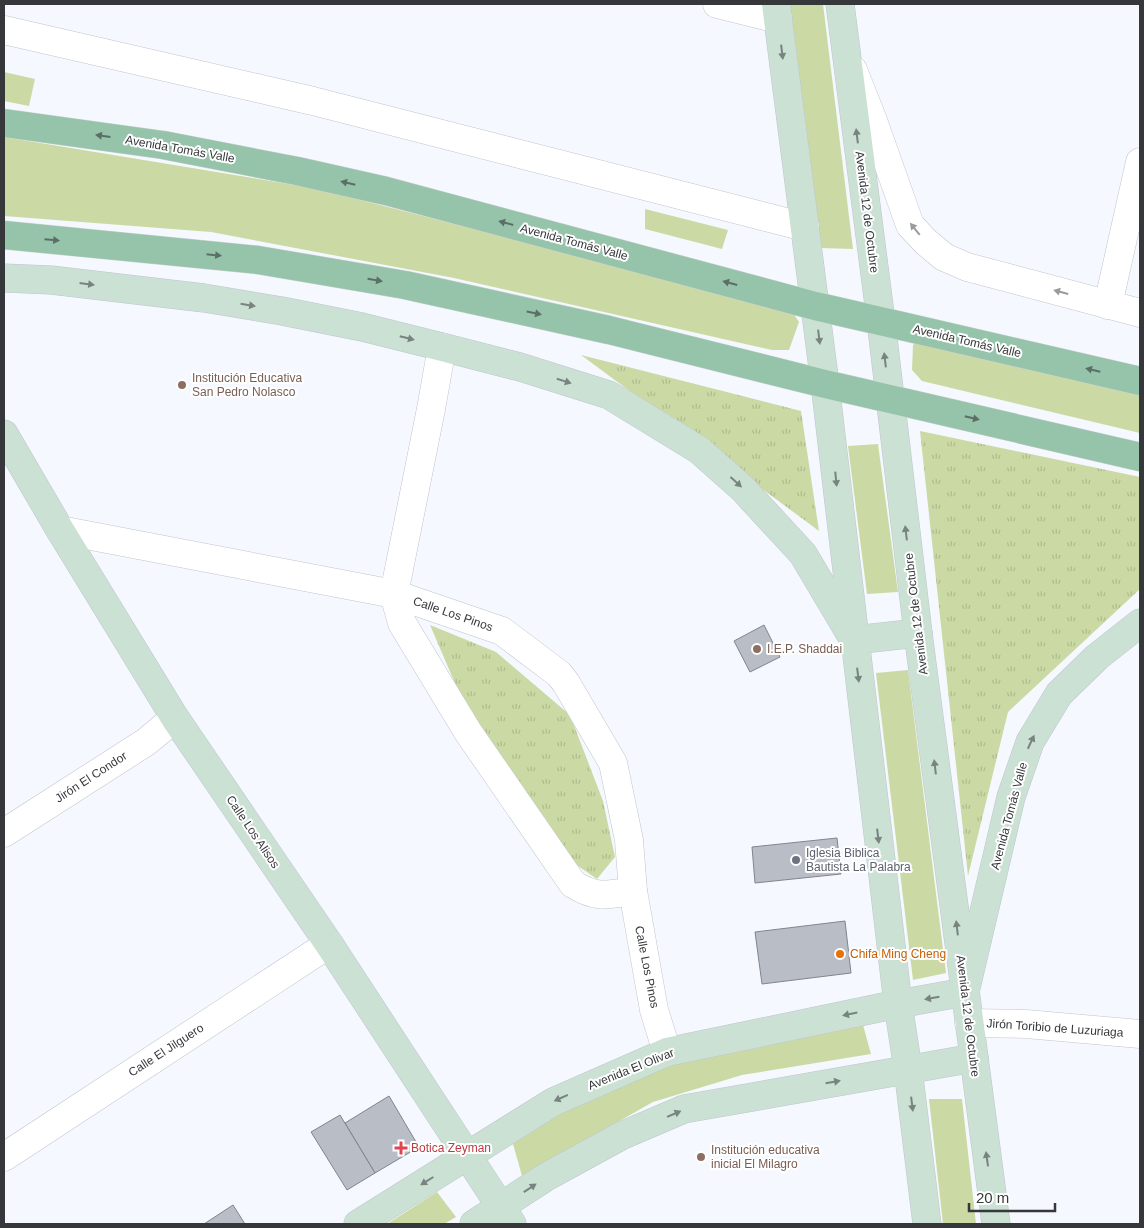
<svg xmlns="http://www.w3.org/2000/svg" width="1144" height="1228" font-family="Arial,sans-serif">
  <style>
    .green { fill: #cbdaa4 }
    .park { fill: url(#park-tufts) }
    .building { fill: #b9bdc6; stroke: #80858d }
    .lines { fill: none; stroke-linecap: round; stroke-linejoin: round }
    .street-casing { stroke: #c0c5ce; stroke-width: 29 }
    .secondary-casing { stroke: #c0c5ce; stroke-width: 29 }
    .primary-casing { stroke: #d3d3d4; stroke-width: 29 }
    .street { stroke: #fff; stroke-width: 28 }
    .secondary { stroke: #cae1d4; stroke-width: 28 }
    .primary { stroke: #96c4aa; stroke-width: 28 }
    .oneway { fill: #78847f }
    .oneway2 { fill: #5c6f67 }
    .oneway3 { fill: #9a9b9c }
    .education-dot { fill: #8d6e63; stroke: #fff; stroke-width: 2 }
    .worship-dot { fill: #6b7280; stroke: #fff; stroke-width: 2 }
    .food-dot { fill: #e8710a; stroke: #fff; stroke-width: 2 }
    .health-dot { fill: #e0444e; stroke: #fff; stroke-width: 2 }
    .labels { text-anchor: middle; stroke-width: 4; stroke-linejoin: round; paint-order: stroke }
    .street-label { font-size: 12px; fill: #35373a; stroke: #fff }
    .education-label { font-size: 12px; fill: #785e54; stroke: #fff; text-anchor: start }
    .worship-label { font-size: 12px; fill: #5b616d; stroke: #fff; text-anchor: start }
    .food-label { font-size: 12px; fill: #c56008; stroke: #fff; text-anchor: start }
    .health-label { font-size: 12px; fill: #be3a42; stroke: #fff; text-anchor: start }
  </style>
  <defs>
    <pattern id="park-tufts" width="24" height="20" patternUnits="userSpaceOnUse" patternTransform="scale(1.25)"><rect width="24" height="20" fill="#cbdaa4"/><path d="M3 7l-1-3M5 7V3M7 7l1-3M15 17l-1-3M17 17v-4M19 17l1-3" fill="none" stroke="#afbc8e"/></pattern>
  </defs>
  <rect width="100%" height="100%" fill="#f5f8fe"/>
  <!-- green -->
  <g class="green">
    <polygon points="790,4 823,4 853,249 820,248"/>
    <polygon points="4,72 35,79 29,106 4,101"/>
    <polygon points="4,137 314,188 791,310 799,322 789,350 772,350 454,278 211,232 4,216"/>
    <polygon points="645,209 728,230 722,249 645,229"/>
    <polygon points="922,339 1140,391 1140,433 922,381 912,370 913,345"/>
    <polygon points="878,444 898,592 867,594 848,446"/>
    <polygon points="908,670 946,973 913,980 876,673"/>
    <polygon points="862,1021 871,1054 742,1075 653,1102 522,1176 511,1137 602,1094 687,1057"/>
    <polygon points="929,1099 962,1099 976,1224 943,1224"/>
    <polygon points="437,1192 456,1217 444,1224 387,1224"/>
  </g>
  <!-- park -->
  <g class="park">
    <polygon points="581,355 801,411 819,531"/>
    <polygon points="920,431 1140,477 1140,589 1008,712 968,876"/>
    <polygon points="430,625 496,652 570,715 603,801 615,857 597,879 572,862 463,702"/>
  </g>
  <!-- building -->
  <g class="building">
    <polygon points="764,625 780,657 750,672 734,641"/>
    <polygon points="837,838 841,874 755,883 752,847"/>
    <polygon points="845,921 851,973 762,984 755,932"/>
    <polygon points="389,1096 419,1147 375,1173 345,1123"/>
    <polygon points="340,1115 375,1173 347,1190 311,1132"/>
    <polygon points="233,1205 245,1224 204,1224"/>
  </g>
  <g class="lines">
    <!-- street casing -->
    <g class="street-casing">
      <g id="street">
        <polyline points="717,4 778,19"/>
        <polyline points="4,30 313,101 805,227"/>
        <polyline points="853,70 872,118 910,225 926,242 944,257 967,267 1140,313"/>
        <polyline points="1108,305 1140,162"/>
        <path d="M442,347L431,409L394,594L402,623L468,732L573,884C597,899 607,895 633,891"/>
        <polyline points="60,530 394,594 502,631 559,674 566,683 613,763 629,840 633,891 654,1010 667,1052"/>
        <polyline points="4,833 146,742 175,718"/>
        <polyline points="969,1023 1026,1024 1140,1034"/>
        <polyline points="4,1157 329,944"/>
      </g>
    </g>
    <!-- secondary casing -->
    <g class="secondary-casing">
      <g id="secondary">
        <polyline points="776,4 825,384 898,1004 908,1069 927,1224"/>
        <polyline points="840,4 881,321 918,633 996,1224"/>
        <polyline points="4,278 51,280 204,298 282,311 362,327 442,347 520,367 609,395 699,450 743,489 803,554 854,640 918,633"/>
        <polyline points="4,434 60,530 175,718 329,944 512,1224"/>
        <polyline points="358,1224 553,1102 667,1052 898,1004 965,992 1011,797 1030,742 1059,694 1097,657 1140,623"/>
        <polyline points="474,1224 546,1177 621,1136 684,1109 974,1058"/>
      </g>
    </g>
    <!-- primary casing -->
    <g class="primary-casing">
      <g id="primary">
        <polyline points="4,123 163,145 297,171 386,191 815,306 1140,381"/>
        <polyline points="4,235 258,260 405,285 609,330 825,384 1140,457"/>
      </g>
    </g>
    <!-- street -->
    <use href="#street" class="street"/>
    <!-- secondary -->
    <use href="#secondary" class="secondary"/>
    <!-- primary -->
    <use href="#primary" class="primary"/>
  </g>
  <!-- one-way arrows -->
  <defs><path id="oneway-solid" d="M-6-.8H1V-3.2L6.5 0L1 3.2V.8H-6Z" transform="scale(1.25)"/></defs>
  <g class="oneway">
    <use href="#oneway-solid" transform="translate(782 52) rotate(83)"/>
    <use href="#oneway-solid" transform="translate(857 136) rotate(-97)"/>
    <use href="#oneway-solid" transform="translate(87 284) rotate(7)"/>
    <use href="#oneway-solid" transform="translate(248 305) rotate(9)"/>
    <use href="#oneway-solid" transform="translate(819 337) rotate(83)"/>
    <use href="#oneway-solid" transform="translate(407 338) rotate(14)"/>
    <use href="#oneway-solid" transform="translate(885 360) rotate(-97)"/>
    <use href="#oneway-solid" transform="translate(564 381) rotate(17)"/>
    <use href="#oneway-solid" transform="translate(836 479) rotate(84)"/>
    <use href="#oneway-solid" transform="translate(736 482) rotate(42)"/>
    <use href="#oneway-solid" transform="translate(906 533) rotate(-97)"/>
    <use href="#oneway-solid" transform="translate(858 675) rotate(83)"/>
    <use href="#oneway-solid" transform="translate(1031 742) rotate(-65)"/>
    <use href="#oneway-solid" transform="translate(935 767) rotate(-97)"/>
    <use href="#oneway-solid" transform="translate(878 836) rotate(83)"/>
    <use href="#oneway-solid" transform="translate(957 928) rotate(-97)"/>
    <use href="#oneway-solid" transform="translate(932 998) rotate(170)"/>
    <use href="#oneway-solid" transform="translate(850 1014) rotate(168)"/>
    <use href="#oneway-solid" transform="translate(833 1082) rotate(-10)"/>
    <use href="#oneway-solid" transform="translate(561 1098) rotate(156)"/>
    <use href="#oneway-solid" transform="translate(912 1104) rotate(83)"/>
    <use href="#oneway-solid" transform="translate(674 1114) rotate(-23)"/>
    <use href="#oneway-solid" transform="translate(987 1159) rotate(-98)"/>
    <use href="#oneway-solid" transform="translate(427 1181) rotate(148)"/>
    <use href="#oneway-solid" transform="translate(530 1188) rotate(-34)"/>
  </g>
  <g class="oneway2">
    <use href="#oneway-solid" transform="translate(103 136) rotate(-172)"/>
    <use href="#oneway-solid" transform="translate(348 183) rotate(-167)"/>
    <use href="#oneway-solid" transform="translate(506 223) rotate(-165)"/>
    <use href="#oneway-solid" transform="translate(52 240) rotate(5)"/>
    <use href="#oneway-solid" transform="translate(214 255) rotate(6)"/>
    <use href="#oneway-solid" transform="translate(375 280) rotate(10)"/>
    <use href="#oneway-solid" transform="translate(730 283) rotate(-165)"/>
    <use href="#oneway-solid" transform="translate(534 313) rotate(12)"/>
    <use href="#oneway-solid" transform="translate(1093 370) rotate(-167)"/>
    <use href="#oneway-solid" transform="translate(972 418) rotate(13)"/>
  </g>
  <g class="oneway3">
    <use href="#oneway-solid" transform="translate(915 229) rotate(-129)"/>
    <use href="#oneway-solid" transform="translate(1061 292) rotate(-165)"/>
  </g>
  <!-- markers -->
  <g class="education-dot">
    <circle cx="182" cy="385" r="5"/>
    <circle cx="757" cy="649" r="5"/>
    <circle cx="701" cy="1157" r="5"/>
  </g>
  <circle class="worship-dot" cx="796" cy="860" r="5"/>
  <circle class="food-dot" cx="840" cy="954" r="5"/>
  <path class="health-dot" d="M398.5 1140.5h5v5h5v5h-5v5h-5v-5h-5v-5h5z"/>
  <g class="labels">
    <!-- street labels -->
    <g class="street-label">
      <text transform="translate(180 149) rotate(10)" y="4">Avenida Tomás Valle</text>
      <text transform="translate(867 212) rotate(83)" y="4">Avenida 12 de Octubre</text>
      <text transform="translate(574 242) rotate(15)" y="4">Avenida Tomás Valle</text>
      <text transform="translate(967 341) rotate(13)" y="4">Avenida Tomás Valle</text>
      <text transform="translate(453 614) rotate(19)" y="4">Calle Los Pinos</text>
      <text transform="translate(916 614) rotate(-97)" y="4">Avenida 12 de Octubre</text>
      <text transform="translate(91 777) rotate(-33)" y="4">Jirón El Condor</text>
      <text transform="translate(1009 816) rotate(-75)" y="4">Avenida Tomás Valle</text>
      <text transform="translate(253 832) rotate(56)" y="4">Calle Los Alisos</text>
      <text transform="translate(647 967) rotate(79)" y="4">Calle Los Pinos</text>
      <text transform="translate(968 1016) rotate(83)" y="4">Avenida 12 de Octubre</text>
      <text transform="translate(1055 1028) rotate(4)" y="4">Jirón Toribio de Luzuriaga</text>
      <text transform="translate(166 1050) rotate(-33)" y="4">Calle El Jilguero</text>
      <text transform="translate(631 1069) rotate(-22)" y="4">Avenida El Olivar</text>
    </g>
    <!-- education labels -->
    <g class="education-label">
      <text x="192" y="382">Institución Educativa<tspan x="192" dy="14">San Pedro Nolasco</tspan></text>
      <text x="767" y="653">I.E.P. Shaddai</text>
      <text x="711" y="1154">Institución educativa<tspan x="711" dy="14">inicial El Milagro</tspan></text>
    </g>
    <!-- worship labels -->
    <g class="worship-label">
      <text x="806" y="857">Iglesia Biblica<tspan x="806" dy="14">Bautista La Palabra</tspan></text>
    </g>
    <!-- food labels -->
    <g class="food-label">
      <text x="850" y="958">Chifa Ming Cheng</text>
    </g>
    <!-- health labels -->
    <g class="health-label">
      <text x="411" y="1152">Botica Zeyman</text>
    </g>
  </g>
  <!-- border -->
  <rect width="1144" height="1228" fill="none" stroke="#35373a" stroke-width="10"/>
  <!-- scale -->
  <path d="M969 1203v8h86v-8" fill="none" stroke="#35373a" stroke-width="2.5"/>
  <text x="976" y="1203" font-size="15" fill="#35373a" stroke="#ffffff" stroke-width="4" paint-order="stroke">20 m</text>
</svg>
